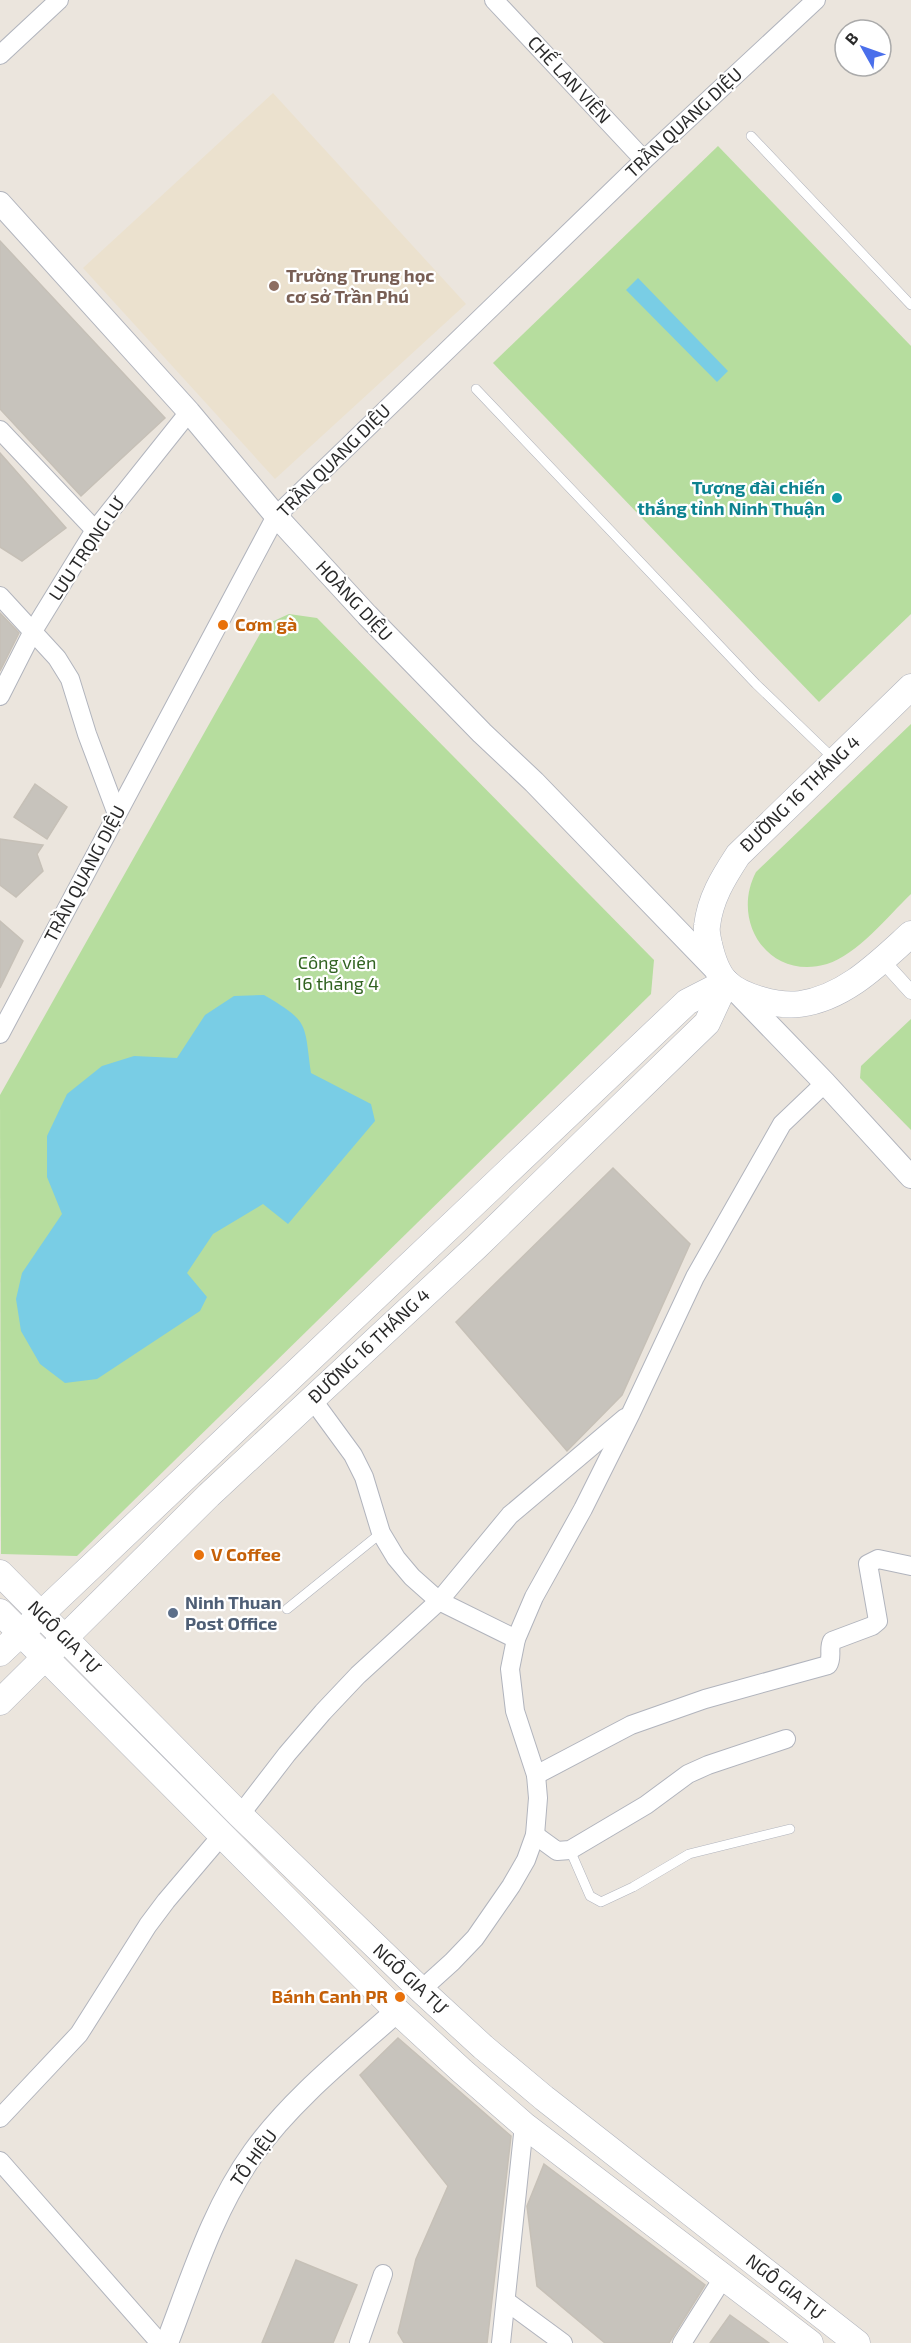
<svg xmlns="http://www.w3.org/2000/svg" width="911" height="2343" font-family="'Exo 2',sans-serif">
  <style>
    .education { fill: #ebe1ce }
    .green { fill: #b6dd9e }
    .water { fill: #79cde5 }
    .building { fill: #c7c3bc; stroke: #c6c0b7; stroke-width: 1.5 }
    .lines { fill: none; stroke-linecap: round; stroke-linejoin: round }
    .service-casing { stroke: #b1b4bd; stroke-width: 10 }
    .pedestrian-casing { stroke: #b1b4bd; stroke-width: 15 }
    .minor-casing { stroke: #b1b4bd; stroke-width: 20 }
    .tertiary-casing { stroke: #b1b4bd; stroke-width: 24 }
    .secondary-casing { stroke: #b1b4bd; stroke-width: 27 }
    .service { stroke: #fff; stroke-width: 9 }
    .pedestrian { stroke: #fff; stroke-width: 14 }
    .minor { stroke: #fff; stroke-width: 18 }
    .tertiary { stroke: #fff; stroke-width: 22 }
    .secondary { stroke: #fff; stroke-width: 26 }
    .education-dot { fill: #8d6e63; stroke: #fff; stroke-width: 2 }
    .culture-dot { fill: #0f9aa8; stroke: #fff; stroke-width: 2 }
    .food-dot { fill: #e8710a; stroke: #fff; stroke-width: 2 }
    .service-dot { fill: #5c6f8a; stroke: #fff; stroke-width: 2 }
    .labels { text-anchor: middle; stroke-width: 4.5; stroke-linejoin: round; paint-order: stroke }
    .street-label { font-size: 18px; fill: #2a2a2a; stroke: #fff }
    .education-label { font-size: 18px; font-weight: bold; fill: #785e54; stroke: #fff; text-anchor: start }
    .culture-label { font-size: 18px; font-weight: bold; fill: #0d838f; stroke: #fff; text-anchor: end }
    .food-label { font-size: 18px; font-weight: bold; fill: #c56008; stroke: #fff; text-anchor: start }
    .park-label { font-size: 18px; fill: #306220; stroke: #fff }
    .service-label { font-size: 18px; font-weight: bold; fill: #4e5e75; stroke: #fff; text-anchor: start }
  </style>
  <rect width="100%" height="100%" fill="#ebe5dd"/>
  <!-- education -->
  <polygon class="education" points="273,93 466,304 275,479 83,268"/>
  <!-- green -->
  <g class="green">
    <polygon points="718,146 911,346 911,614 819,702 493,363"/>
    <polygon points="289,614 317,618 654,960 651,994 77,1556 1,1554 0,1095 265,625"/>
    <path d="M911,724V894C888,916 857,955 827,964C769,981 730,922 756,872Z"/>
    <polygon points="911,1019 911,1130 860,1078 861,1066"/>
  </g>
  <!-- water -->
  <g class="water">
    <polygon points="638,278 728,371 717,382 626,290"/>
    <path d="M264,995C310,1022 304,1023 311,1073L371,1104L375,1121L288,1224L263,1204L213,1234L187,1273L207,1297L200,1311L97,1379L65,1383L40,1364L21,1331L16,1299L22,1273L62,1214L47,1177V1136L67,1094L102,1066L134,1056L177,1058L205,1015L234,996Z"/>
  </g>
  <!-- building -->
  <g class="building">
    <polygon points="0,241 165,418 81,496 0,409"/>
    <polygon points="0,453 66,528 22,561 0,547"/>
    <polygon points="0,613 19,633 0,671"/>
    <polygon points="35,784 67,807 47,839 14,817"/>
    <polygon points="0,839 43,845 37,854 43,871 16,897 0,885"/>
    <polygon points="0,921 23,941 0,988"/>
    <polygon points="613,1168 690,1244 622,1395 567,1451 456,1322"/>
    <polygon points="398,2038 511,2136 487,2343 404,2343 398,2333 416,2259 448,2186 360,2075"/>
    <polygon points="544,2164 705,2285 669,2343 605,2343 537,2286 527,2206"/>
    <polygon points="296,2260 357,2285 333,2343 262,2343"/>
    <polygon points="730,2315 769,2343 710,2343"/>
  </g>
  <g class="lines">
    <!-- service casing -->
    <g class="service-casing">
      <g id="service">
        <polyline points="751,136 911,305"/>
        <polyline points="476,389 756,684 833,758"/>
        <polyline points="287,1609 381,1533"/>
        <polyline points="570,1850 590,1896 601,1902 633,1887 689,1854 790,1829"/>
      </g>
    </g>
    <!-- pedestrian casing -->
    <g class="pedestrian-casing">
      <polyline id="pedestrian" points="882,960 911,992"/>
    </g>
    <!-- minor casing -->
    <g class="minor-casing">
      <g id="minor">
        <polyline points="494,0 644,160"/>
        <polyline points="0,55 59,0"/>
        <polyline points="0,430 95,530"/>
        <polyline points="0,596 57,658 70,679 87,734 117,814"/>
        <polyline points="0,696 33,631 95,530 189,412"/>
        <polyline points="0,1034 276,516 644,160 816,0"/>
        <polyline points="312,1399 353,1455 364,1477 381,1533 396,1558 412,1577 439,1601 516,1639"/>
        <path d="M536,1775L631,1725L705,1699L828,1665C833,1657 828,1649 832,1641L872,1626L878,1621L868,1564L878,1559L911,1566"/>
        <polyline points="240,1815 287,1754 323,1712 358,1675 439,1601 510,1515 625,1418"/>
        <polyline points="535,1835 557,1851 570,1850 646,1805 688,1774 708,1765 786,1739"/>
        <polyline points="421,1990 452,1962 475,1938 511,1886 526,1860 535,1835 538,1798 536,1775 515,1711 510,1669 516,1639 534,1597 583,1509 631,1413 695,1277 782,1124 825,1083"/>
        <polyline points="0,2118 79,2034 148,1925 166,1901 222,1835"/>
        <polyline points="0,2161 160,2343"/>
        <polyline points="506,2301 563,2343"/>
        <polyline points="359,2343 383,2274"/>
        <polyline points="501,2343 524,2125"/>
        <polyline points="682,2343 723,2278"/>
      </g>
    </g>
    <!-- tertiary casing -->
    <g class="tertiary-casing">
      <g id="tertiary">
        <polyline points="0,203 189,412 276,516 367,615 482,733 534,782 825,1083 911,1177"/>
        <path d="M167,2343C192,2278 213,2209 254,2152C292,2099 349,2054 397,2011"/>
      </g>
    </g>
    <!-- secondary casing -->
    <g class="secondary-casing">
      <g id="secondary">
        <path d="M911,687L738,855C723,878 710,899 707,926C706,932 708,939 709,944C712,957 717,973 726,982C741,997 779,1007 800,1004C845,998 879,963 911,934"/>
        <polyline points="0,1573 240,1815 421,1990 483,2047 544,2098 857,2343"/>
        <polyline points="0,1612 397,2011 462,2071 524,2125 810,2343"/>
        <polyline points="0,1653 687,1002 726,982"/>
        <polyline points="0,1702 209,1495 476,1247 707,1023 726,982"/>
      </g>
    </g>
    <!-- service -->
    <use href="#service" class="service"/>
    <!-- pedestrian -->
    <use href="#pedestrian" class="pedestrian"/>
    <!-- minor -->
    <use href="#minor" class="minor"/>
    <!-- tertiary -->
    <use href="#tertiary" class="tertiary"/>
    <!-- secondary -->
    <use href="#secondary" class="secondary"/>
  </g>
  <!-- markers -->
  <circle class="education-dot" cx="274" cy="286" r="6"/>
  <circle class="culture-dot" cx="837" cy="498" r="6"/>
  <g class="food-dot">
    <circle cx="223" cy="625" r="6"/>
    <circle cx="199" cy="1555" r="6"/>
    <circle cx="400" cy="1997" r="6"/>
  </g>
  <circle class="service-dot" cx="173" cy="1613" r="6"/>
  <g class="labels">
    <!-- street labels -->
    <g class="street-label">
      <text transform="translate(569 80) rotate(47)" y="6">CHẾ LAN VIÊN</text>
      <text transform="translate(684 123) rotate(-43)" y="6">TRẦN QUANG DIỆU</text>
      <text transform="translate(334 461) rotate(-45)" y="6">TRẦN QUANG DIỆU</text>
      <text transform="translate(87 549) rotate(-56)" y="6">LƯU TRỌNG LƯ</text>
      <text transform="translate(354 601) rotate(47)" y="6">HOÀNG DIỆU</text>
      <text transform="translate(800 794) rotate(-44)" y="6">ĐƯỜNG 16 THÁNG 4</text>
      <text transform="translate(85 874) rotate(-62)" y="6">TRẦN QUANG DIỆU</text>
      <text transform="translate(369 1346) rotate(-43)" y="6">ĐƯỜNG 16 THÁNG 4</text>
      <text transform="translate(64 1637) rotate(45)" y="6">NGÔ GIA TỰ</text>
      <text transform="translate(410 1979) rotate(43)" y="6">NGÔ GIA TỰ</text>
      <text transform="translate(254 2158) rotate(-54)" y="6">TÔ HIỆU</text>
      <text transform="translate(785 2287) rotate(38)" y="6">NGÔ GIA TỰ</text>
    </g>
    <!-- education labels -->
    <g class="education-label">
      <text x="286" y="282">Trường Trung học<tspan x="286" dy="21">cơ sở Trần Phú</tspan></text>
    </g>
    <!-- culture labels -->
    <g class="culture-label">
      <text x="825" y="494">Tượng đài chiến<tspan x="825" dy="21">thắng tỉnh Ninh Thuận</tspan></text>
    </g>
    <!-- food labels -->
    <g class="food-label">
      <text x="235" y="631">Cơm gà</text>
      <text x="211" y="1561">V Coffee</text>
      <text x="388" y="2003" text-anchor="end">Bánh Canh PR</text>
    </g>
    <!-- park labels -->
    <g class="park-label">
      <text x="337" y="969">Công viên<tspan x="337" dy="21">16 tháng 4</tspan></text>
    </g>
    <!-- service labels -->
    <g class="service-label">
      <text x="185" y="1609">Ninh Thuan<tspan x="185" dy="21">Post Office</tspan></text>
    </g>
  </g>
  <!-- north arrow -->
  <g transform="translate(863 48) rotate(310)"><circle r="28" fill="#ffffff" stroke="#aaaaaa" stroke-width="1.5"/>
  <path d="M0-4.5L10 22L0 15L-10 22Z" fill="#4a6feb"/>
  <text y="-9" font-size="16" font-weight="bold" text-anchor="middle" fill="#2a2a2a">B</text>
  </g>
</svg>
